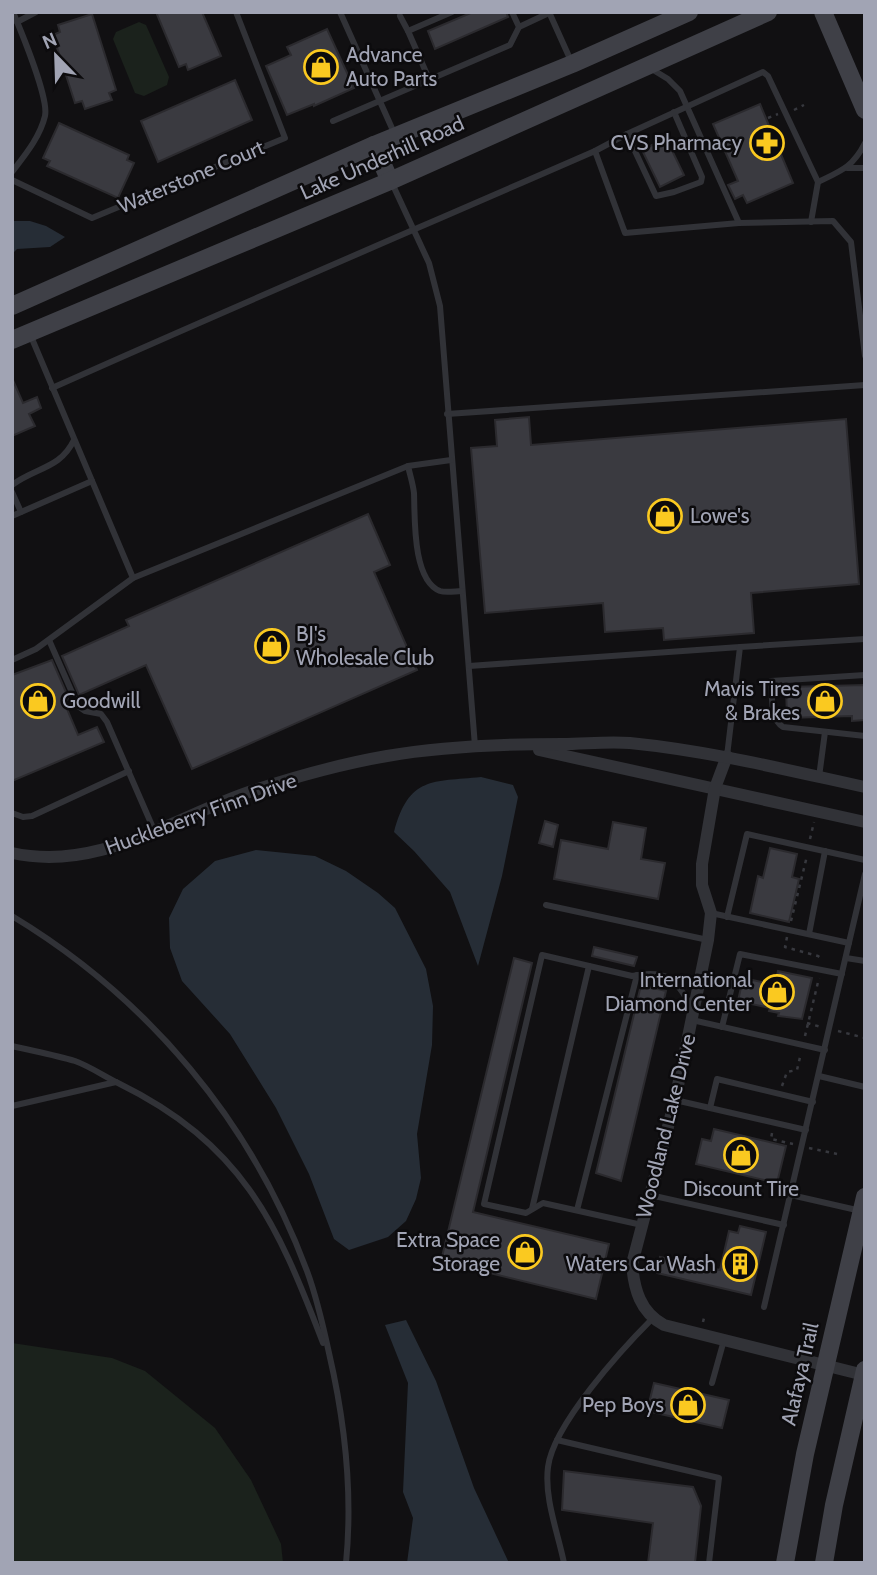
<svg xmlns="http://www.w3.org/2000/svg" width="877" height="1575" font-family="Cabin,sans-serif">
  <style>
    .green { fill: #1b221c }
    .water { fill: #262d36 }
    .building { fill: #3a3a40; stroke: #2b2a2e; stroke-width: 2 }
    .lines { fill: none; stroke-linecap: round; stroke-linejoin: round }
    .path { stroke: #37383e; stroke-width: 2.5; stroke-dasharray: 3.5 5; stroke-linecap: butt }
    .lane { stroke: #313237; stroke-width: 6 }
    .street { stroke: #313237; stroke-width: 12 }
    .secondary { stroke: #3f4047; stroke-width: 18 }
    .labels { text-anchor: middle; stroke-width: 5; stroke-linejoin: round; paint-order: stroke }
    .poi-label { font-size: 21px; fill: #a1a4b4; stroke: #0c0b0d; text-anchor: end }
    .street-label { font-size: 21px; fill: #a1a4b4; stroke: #0c0b0d }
  </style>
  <rect width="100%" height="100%" fill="#111012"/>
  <!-- green -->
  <g class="green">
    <polygon points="139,22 146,25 169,77 167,85 144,96 135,93 113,39 116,32"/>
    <polygon points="12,1343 112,1358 145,1371 215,1428 251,1480 281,1544 283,1563 12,1563"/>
  </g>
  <!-- water -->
  <g class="water">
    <polygon points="12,221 30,221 46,226 65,237 50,247 17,249 12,254"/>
    <path d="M481,777L513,785L518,797L502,876L478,966L450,892L414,851L394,832C409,776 432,782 481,777Z"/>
    <polygon points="256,850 315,856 346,871 378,893 395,908 426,969 433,1006 432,1045 417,1134 421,1178 416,1199 406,1221 388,1237 349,1250 334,1239 309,1174 276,1108 230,1034 182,981 170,948 169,918 183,889 215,861"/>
    <polygon points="406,1320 436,1381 474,1488 509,1563 407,1563 413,1518 403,1492 408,1383 385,1325"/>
  </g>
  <!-- building -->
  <g class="building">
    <polygon points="156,12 202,12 221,56 188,70 186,64 179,67"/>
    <polygon points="473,12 506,12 508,17 435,49 428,31"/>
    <polygon points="92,14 116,90 109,93 112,100 85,109 82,101 75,103 53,35 60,32 58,25"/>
    <polygon points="327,29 354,88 314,106 314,104 287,115 266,66 291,55 287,47"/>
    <polygon points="235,80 252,120 158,162 141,121"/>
    <polygon points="760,104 793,183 747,203 743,195 735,199 728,185 738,181 713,124"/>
    <polygon points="59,123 129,155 127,160 134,163 118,198 47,166 50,161 43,158"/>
    <polygon points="666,138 684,175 660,187 642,150"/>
    <polygon points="12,378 23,403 37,397 41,408 29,414 35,426 12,436"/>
    <polygon points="529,417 531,445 846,419 859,584 751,593 754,633 664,640 663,628 605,632 603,603 485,613 471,448 497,446 495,420"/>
    <polygon points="368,514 390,565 374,572 417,670 192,769 146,665 79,695 62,656 129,626 126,620"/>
    <polygon points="52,660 69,699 64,702 78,735 97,727 104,742 12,781 12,675"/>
    <polygon points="865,685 865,720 852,721 852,716 787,718 786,687"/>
    <polygon points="545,821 558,825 553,847 539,843"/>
    <polygon points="613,822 646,828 641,859 665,863 658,899 554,879 561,840 608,849"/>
    <polygon points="770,848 797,854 792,877 799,879 789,922 750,913 758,876 763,878"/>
    <polygon points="594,947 637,957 634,966 592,956"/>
    <polygon points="514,958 532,963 473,1212 609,1244 596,1299 441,1261"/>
    <polygon points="778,971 812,978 802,1019 778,1016 779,1013 769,1011 770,1008 738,1001 743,978 775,985"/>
    <polygon points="641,985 666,991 621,1181 596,1173"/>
    <polygon points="714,1129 786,1146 777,1183 696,1164 702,1139 711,1141"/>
    <polygon points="740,1226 766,1232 751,1295 657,1273 660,1257 720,1270 729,1231 738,1233"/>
    <polygon points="654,1383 729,1400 722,1428 647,1411"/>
    <polygon points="564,1471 693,1487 701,1506 695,1563 648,1563 653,1523 562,1510"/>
  </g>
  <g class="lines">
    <!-- path -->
    <g class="path">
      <polyline points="794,110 804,105"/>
      <polyline points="768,118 778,114"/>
      <polyline points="810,839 814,822"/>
      <polyline points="791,921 807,856"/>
      <polyline points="787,937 785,947 818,956 822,959"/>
      <polyline points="807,1023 821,1027"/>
      <polyline points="838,1031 865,1038"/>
      <polyline points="805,1036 819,978"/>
      <polyline points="782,1086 787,1072 797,1070 801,1053"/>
      <polyline points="772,1133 771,1139 793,1144"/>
      <polyline points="809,1148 837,1154"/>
      <polyline points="703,1322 705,1314"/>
    </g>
    <!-- lane -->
    <g class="lane">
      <polyline points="340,12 395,135"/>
      <polyline points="512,12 519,27"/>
      <polyline points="549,12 571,61"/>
      <polyline points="400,16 408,31"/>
      <polyline points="17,22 36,12"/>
      <polyline points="650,68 668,79 680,91 739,223"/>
      <polyline points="429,79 408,31 452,12"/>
      <polyline points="333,121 510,45 519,27 551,12"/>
      <polyline points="627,134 656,196 674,192 701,182 702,177 674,112"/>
      <polyline points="595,151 627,134 763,72 768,76 818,182"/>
      <polyline points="847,168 865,168"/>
      <path d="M12,172C25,155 40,137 45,116C49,99 21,31 13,12"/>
      <polyline points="12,180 92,218 285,138 236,12"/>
      <polyline points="391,181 429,263 440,306 475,746"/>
      <path d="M811,222L818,182C841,171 853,167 865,143"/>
      <polyline points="30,334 133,578"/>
      <path d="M52,388C233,307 414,230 595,151L625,233L739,223L833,221L851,242L865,356"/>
      <polyline points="447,414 865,385"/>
      <path d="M408,466C410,475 413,484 414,493C415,516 412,580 440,591C446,593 456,591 462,591"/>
      <path d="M12,485C36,467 60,469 74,440"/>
      <polyline points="12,492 21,512"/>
      <polyline points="12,516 92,481"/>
      <polyline points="49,640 78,706 85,711 101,714 107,722 154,830"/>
      <polyline points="12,660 36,649 133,578 408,466 451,460"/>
      <polyline points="469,666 740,647"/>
      <path d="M865,675L771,681C773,697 769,718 783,727L865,736"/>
      <polyline points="727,756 740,647 865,639"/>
      <polyline points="819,777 825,732"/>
      <polyline points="12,813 23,817 32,816 129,771"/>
      <polyline points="546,905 708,940"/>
      <polyline points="711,913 849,943"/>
      <path d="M12,916C148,998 252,1122 307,1271C317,1298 323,1325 329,1353C345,1422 353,1492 346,1563"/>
      <polyline points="727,917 747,834 865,860"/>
      <polyline points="809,934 825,851"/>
      <polyline points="846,958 865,961"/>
      <polyline points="692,1020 825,1050"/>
      <polyline points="722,1027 740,954 842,974"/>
      <path d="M12,1046C33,1051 55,1055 75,1061C89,1066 104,1076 118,1083C242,1144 276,1220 323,1343"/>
      <polyline points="819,1076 865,1087"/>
      <polyline points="675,1100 806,1130"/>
      <polyline points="12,1106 116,1082"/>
      <polyline points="710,1108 717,1079 813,1102"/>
      <polyline points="650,1195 784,1225"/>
      <polyline points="791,1195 861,1211"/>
      <polyline points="532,1209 589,966"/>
      <polyline points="577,1210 637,975"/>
      <path d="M642,1225L543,1203L526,1213L484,1204L542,955L632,976C666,969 676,978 692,1008"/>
      <polyline points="764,1307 865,874"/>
      <polyline points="712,1383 724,1340"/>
      <polyline points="557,1440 719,1478 709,1563"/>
      <path d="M564,1563C558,1533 544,1498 548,1467C553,1425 622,1349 652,1319"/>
    </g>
    <!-- street -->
    <g class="street">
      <polyline points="539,750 865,822"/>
      <path d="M727,756L715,788L702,864V885L711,913L708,940L675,1100L632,1264C634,1289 640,1312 664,1325L864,1375"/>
      <path d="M12,853C98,872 171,819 249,792C294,777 341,764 387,756C445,746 503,744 562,744C584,744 608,741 630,743C710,751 787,770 865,787"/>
    </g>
    <!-- secondary -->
    <g class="secondary">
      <polyline points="823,12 865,110"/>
      <polyline points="374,145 390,181"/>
      <polyline points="12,306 374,145 572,64 689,12"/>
      <polyline points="12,340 390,181 768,12"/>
      <polyline points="785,1563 805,1454 865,1197"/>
      <polyline points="824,1563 834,1505 865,1370"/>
    </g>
  </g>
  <!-- icons -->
  <defs>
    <g id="shop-ring" transform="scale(1.75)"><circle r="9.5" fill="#0c0b0d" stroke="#fac920" stroke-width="1.5"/><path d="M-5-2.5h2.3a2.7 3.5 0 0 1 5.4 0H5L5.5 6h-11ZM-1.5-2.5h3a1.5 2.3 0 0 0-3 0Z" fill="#fac920"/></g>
    <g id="pharmacy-ring" transform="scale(1.75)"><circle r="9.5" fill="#0c0b0d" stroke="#fac920" stroke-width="1.5"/><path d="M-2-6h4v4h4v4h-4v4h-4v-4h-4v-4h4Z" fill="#fac920"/></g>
    <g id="building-ring" transform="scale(1.75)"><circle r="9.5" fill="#0c0b0d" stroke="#fac920" stroke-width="1.5"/><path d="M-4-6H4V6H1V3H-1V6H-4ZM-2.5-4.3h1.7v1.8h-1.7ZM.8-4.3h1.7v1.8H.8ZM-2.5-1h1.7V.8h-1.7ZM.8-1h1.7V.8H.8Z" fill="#fac920"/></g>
  </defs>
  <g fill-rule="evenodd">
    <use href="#shop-ring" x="321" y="67"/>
    <use href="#pharmacy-ring" x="767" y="143"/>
    <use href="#shop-ring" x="665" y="516"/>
    <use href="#shop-ring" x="272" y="646"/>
    <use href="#shop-ring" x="38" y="701"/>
    <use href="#shop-ring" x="825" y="701"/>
    <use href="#shop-ring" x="777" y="992"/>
    <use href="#shop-ring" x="741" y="1155"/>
    <use href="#shop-ring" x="525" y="1252"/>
    <use href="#building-ring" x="740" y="1264"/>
    <use href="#shop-ring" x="688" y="1405"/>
  </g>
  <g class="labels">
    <!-- poi labels -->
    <g class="poi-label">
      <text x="346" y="62" text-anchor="start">Advance<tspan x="346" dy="24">Auto Parts</tspan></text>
      <text x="742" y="150">CVS Pharmacy</text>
      <text x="690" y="523" text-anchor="start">Lowe's</text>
      <text x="296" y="641" text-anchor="start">BJ's<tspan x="296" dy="24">Wholesale Club</tspan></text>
      <text x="800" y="696">Mavis Tires<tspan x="800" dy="24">&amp; Brakes</tspan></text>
      <text x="62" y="708" text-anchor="start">Goodwill</text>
      <text x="752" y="987">International<tspan x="752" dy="24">Diamond Center</tspan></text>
      <text x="741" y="1196" text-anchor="middle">Discount Tire</text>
      <text x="500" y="1247">Extra Space<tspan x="500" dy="24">Storage</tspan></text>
      <text x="716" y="1271">Waters Car Wash</text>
      <text x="664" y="1412">Pep Boys</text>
    </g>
    <!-- street labels -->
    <g class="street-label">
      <text transform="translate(382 158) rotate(-24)" y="7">Lake Underhill Road</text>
      <text transform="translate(191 177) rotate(-23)" y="7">Waterstone Court</text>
      <text transform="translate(201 814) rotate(-20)" y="7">Huckleberry Finn Drive</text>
      <text transform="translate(666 1126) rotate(-76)" y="7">Woodland Lake Drive</text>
      <text transform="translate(800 1374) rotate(-77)" y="7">Alafaya Trail</text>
    </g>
  </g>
  <!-- border -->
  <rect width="877" height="1575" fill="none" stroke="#a1a4b4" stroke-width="28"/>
  <!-- north arrow -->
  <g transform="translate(56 56) rotate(337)" stroke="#0c0b0d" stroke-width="5" paint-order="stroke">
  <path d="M0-5L12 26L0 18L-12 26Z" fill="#a1a4b4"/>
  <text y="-10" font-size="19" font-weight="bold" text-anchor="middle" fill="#a1a4b4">N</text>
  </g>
</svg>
